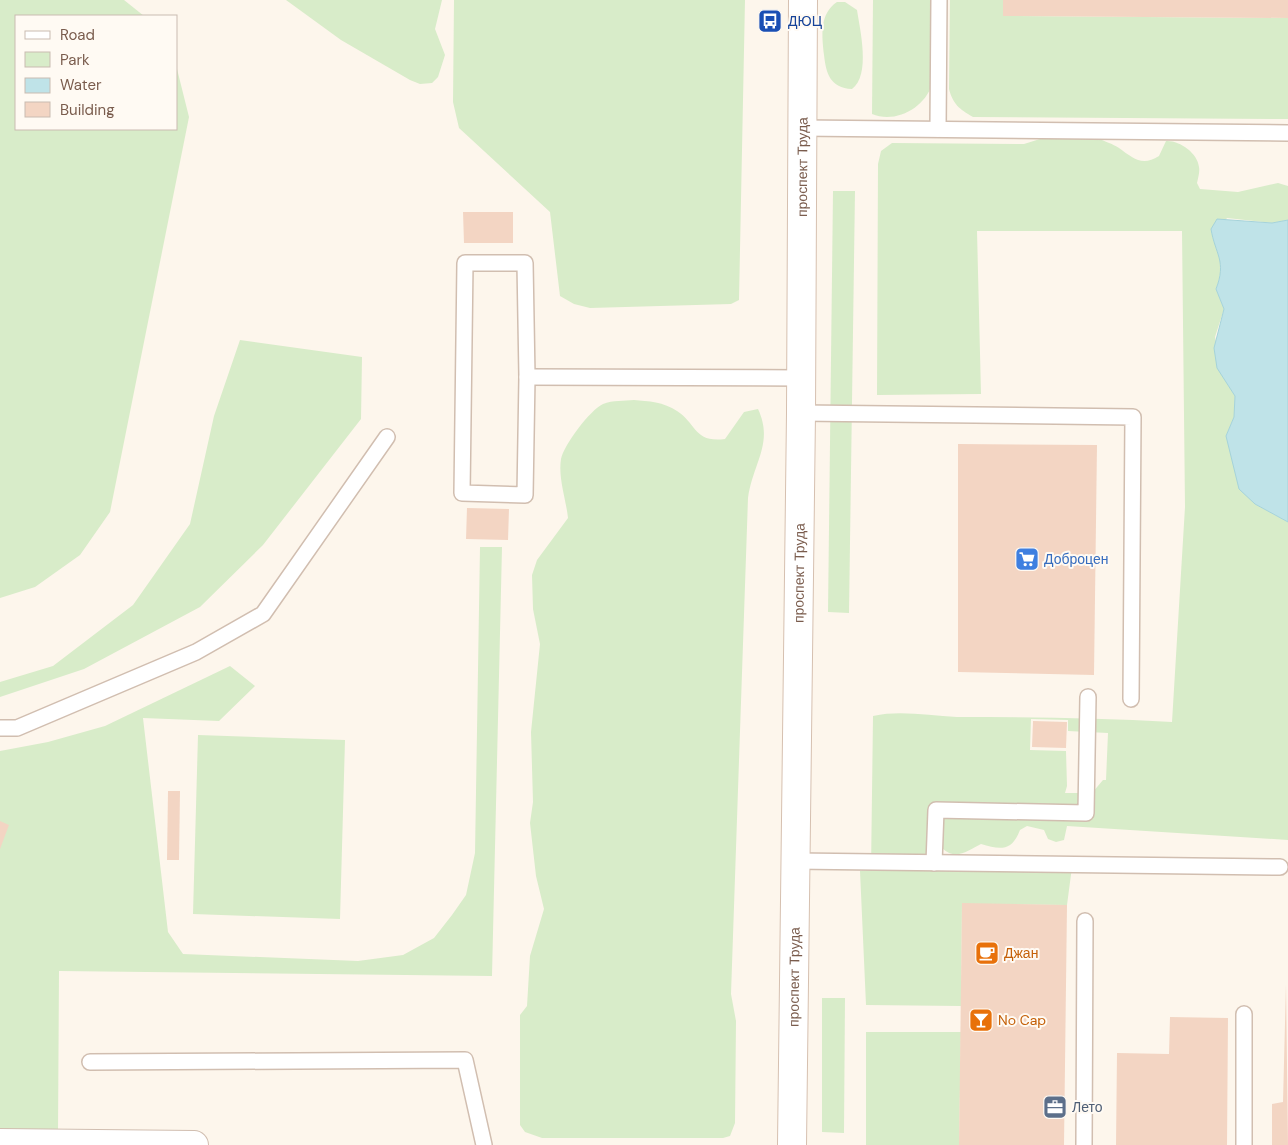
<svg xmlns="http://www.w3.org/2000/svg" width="1288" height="1145" font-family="'DM Sans',sans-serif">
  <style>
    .green { fill: #d8ecc9; fill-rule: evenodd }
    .water { fill: #bfe3e8; stroke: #a5d3da }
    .building { fill: #f3d5c3 }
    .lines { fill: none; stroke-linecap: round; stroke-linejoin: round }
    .lane-casing { stroke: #d1beb0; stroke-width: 18 }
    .street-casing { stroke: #d1beb0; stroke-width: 30 }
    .secondary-casing { stroke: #d6c0b0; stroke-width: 30 }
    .lane { stroke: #fff; stroke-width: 15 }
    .street { stroke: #fff; stroke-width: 28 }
    .secondary { stroke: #fff; stroke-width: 28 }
    .labels { text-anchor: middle; stroke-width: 4; stroke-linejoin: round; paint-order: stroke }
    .transit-label { font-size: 14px; fill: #164399; stroke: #fffaf3; text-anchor: start }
    .street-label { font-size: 14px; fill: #7a5c4d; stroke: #fffaf3 }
    .shop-label { font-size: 14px; fill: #366cbe; stroke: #fffaf3; text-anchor: start }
    .food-label { font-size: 14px; fill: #c56008; stroke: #fffaf3; text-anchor: start }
    .service-label { font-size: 14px; fill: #4e5e75; stroke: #fffaf3; text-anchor: start }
  </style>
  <rect width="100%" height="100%" fill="#fdf6ec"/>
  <!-- green -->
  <g class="green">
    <polygon points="0,0 124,0 144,16 16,16 16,129 176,129 176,65 189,117 110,512 80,555 35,587 0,598"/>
    <polygon points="286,0 442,0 435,29 445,55 438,77 432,83 420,84 410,80 341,40"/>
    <polygon points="454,0 745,0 739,300 731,304 590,308 574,304 560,296 550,212 459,128 453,102"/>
    <path d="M873,0H931L932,84C925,108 895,124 872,114Z"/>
    <path d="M950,0H1003V16L1288,18V119L973,117C959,109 953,104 949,89Z"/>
    <path d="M837,2H845L857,10C860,30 871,75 852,89C830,88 826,73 824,55C822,36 819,14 837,2Z"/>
    <path d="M1097,138C1104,141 1113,144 1119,148C1133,158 1142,167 1159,156L1166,141C1179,140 1198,153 1199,167C1200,172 1198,178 1197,183L1200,189L1238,192L1278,183L1288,186V220L1272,223L1227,218L1213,239C1222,256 1223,271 1216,289L1224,309L1215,337L1223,377L1235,396L1234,417L1226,436L1255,504L1288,522V840L1067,826L1064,840L1056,842L1048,839L1044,830L1027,826L1020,830C1012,851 1001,850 981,844C967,851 956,861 942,848L934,866L1072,867L1067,905L962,904L961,1006L866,1005L860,871L871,870L873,716C901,710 929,716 957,717C1029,717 1100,718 1172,722L1185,507L1182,231H977L981,394L877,395L878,164L881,151L892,143L1024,144L1040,139ZM1031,719L1068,720V731L1108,733L1106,780H1103L1092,793H1065L1067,786L1066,751L1030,750Z"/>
    <polygon points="833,191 855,191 849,613 828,612"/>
    <polygon points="240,340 362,357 361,419 263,545 200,607 84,669 0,697 0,682 53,666 133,605 190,524 214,416"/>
    <path d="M634,400C648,401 664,402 677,411C697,424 694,443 725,439L744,412L758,409C774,443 753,463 748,498L731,994L736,1021L735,1123L730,1136L723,1138H542L525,1132L520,1125V1015L527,1006L530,956L544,909L536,876L530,823L533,802L531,732L540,644L533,609L532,575L537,560L568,518C566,499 558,478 561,459C564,445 590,410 603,404C613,400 624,401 634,400Z"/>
    <polygon points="480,547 502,547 492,976 59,971 58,1133 0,1131 0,751 48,742 105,726 230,666 255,686 219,721 143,718 168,932 183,954 358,961 403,955 434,938 452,915 466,895 475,853"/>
    <polygon points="198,735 345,740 340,919 193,914"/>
    <polygon points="822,998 845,998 844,1133 822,1132"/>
    <polygon points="866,1032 961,1032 959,1145 866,1145"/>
  </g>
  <!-- water -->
  <path class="water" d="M1217,219L1272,223L1288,220V522L1255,504L1239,489L1226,436L1234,417L1235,396L1217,368L1214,348L1224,309L1216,289C1227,261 1215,254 1211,229Z"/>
  <!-- building -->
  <g class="building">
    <polygon points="1003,0 1288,0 1288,18 1003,16"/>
    <polygon points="463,212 513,212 513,243 464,243"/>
    <polygon points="958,444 1097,445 1094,675 958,672"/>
    <polygon points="467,508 509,509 508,540 466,539"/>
    <polygon points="1033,721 1067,722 1066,748 1032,747"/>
    <polygon points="168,791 180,791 179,860 167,860"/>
    <polygon points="0,821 9,825 0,849"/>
    <polygon points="962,903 1067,905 1064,1145 959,1145"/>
    <polygon points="1286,984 1288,1145 1272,1145 1272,1104 1283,1102"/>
    <polygon points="1170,1017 1228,1018 1227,1145 1116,1145 1117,1053 1169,1054"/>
  </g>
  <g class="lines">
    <!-- lane casing -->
    <g class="lane-casing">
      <g id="lane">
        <polyline points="801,128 1288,133"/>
        <polyline points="938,129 939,0"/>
        <polygon points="465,263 525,263 527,377 525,495 462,493"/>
        <polyline points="527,377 800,378"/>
        <polyline points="801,413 1133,417 1131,699"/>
        <polyline points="0,728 17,728 196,652 263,614 387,437"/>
        <polyline points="795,861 1280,867"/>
        <polyline points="934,863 936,810 1086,813 1088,697"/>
        <polyline points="90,1062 465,1060 484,1145"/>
        <polyline points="1084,1145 1085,921"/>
        <polyline points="1244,1145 1244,1014"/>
      </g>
    </g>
    <!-- street casing -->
    <g class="street-casing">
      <polyline id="street" points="0,1143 194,1145"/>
    </g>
    <!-- secondary casing -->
    <g class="secondary-casing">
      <g id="secondary">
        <path id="s1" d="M792,1145L801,413L803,0"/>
      </g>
    </g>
    <!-- lane -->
    <use href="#lane" class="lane"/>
    <!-- street -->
    <use href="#street" class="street"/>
    <!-- secondary -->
    <use href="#secondary" class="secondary"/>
  </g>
  <!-- icons -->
  <defs>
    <g id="bus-square" transform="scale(1.25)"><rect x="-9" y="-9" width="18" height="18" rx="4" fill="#1a4fb4" stroke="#fffaf3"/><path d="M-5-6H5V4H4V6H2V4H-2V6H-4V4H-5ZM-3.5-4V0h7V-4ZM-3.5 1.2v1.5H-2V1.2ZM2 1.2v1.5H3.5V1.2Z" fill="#fff"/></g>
    <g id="supermarket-square" transform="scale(1.25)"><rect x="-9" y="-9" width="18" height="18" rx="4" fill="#3f7fe0" stroke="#fffaf3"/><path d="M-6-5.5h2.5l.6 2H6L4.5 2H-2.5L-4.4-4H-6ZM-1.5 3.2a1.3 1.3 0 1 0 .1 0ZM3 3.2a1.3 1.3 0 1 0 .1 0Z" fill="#fff"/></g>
    <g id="cafe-square" transform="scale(1.25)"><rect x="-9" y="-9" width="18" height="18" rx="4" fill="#e8710a" stroke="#fffaf3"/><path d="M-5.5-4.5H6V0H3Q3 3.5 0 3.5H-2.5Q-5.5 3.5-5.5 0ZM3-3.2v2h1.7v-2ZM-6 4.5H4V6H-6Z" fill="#fff"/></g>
    <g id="bar-square" transform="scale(1.25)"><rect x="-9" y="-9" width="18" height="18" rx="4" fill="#e8710a" stroke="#fffaf3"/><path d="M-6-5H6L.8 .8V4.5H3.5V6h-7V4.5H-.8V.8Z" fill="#fff"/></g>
    <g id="office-square" transform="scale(1.25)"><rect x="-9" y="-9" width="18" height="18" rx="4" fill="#5c6f8a" stroke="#fffaf3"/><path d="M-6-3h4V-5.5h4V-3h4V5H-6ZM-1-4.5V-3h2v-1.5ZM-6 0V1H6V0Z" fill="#fff"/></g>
  </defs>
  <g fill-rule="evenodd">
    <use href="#bus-square" x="770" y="21"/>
    <use href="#supermarket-square" x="1027" y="559"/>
    <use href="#cafe-square" x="987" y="953"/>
    <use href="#bar-square" x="981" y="1020"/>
    <use href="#office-square" x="1055" y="1107"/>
  </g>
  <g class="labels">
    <!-- transit labels -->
    <g class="transit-label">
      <text x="788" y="26">ДЮЦ</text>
    </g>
    <!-- street labels -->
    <g class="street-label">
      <text dy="5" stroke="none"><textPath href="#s1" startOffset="978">проспект Труда</textPath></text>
      <text dy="5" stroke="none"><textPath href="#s1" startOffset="572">проспект Труда</textPath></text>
      <text dy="5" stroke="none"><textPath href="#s1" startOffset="168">проспект Труда</textPath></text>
    </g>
    <!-- shop labels -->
    <g class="shop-label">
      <text x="1044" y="564">Доброцен</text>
    </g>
    <!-- food labels -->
    <g class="food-label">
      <text x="1004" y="958">Джан</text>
      <text x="998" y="1025">No Cap</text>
    </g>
    <!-- service labels -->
    <g class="service-label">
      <text x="1072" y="1112">Лето</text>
    </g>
  </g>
  <!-- legend -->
  <rect x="15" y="15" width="162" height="115" fill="#fffaf3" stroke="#cabbb1"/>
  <rect x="25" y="31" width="25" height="8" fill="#ffffff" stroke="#cabbb1"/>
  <text x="60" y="40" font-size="15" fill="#7a5c4d">Road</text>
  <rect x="25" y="52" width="25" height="15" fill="#d8ecc9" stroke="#cabbb1"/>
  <text x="60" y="65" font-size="15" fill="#7a5c4d">Park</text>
  <rect x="25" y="78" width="25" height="15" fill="#bfe3e8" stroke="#cabbb1"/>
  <text x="60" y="90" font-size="15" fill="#7a5c4d">Water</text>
  <rect x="25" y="102" width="25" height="15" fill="#f3d5c3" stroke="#cabbb1"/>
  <text x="60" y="115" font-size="15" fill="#7a5c4d">Building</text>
</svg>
